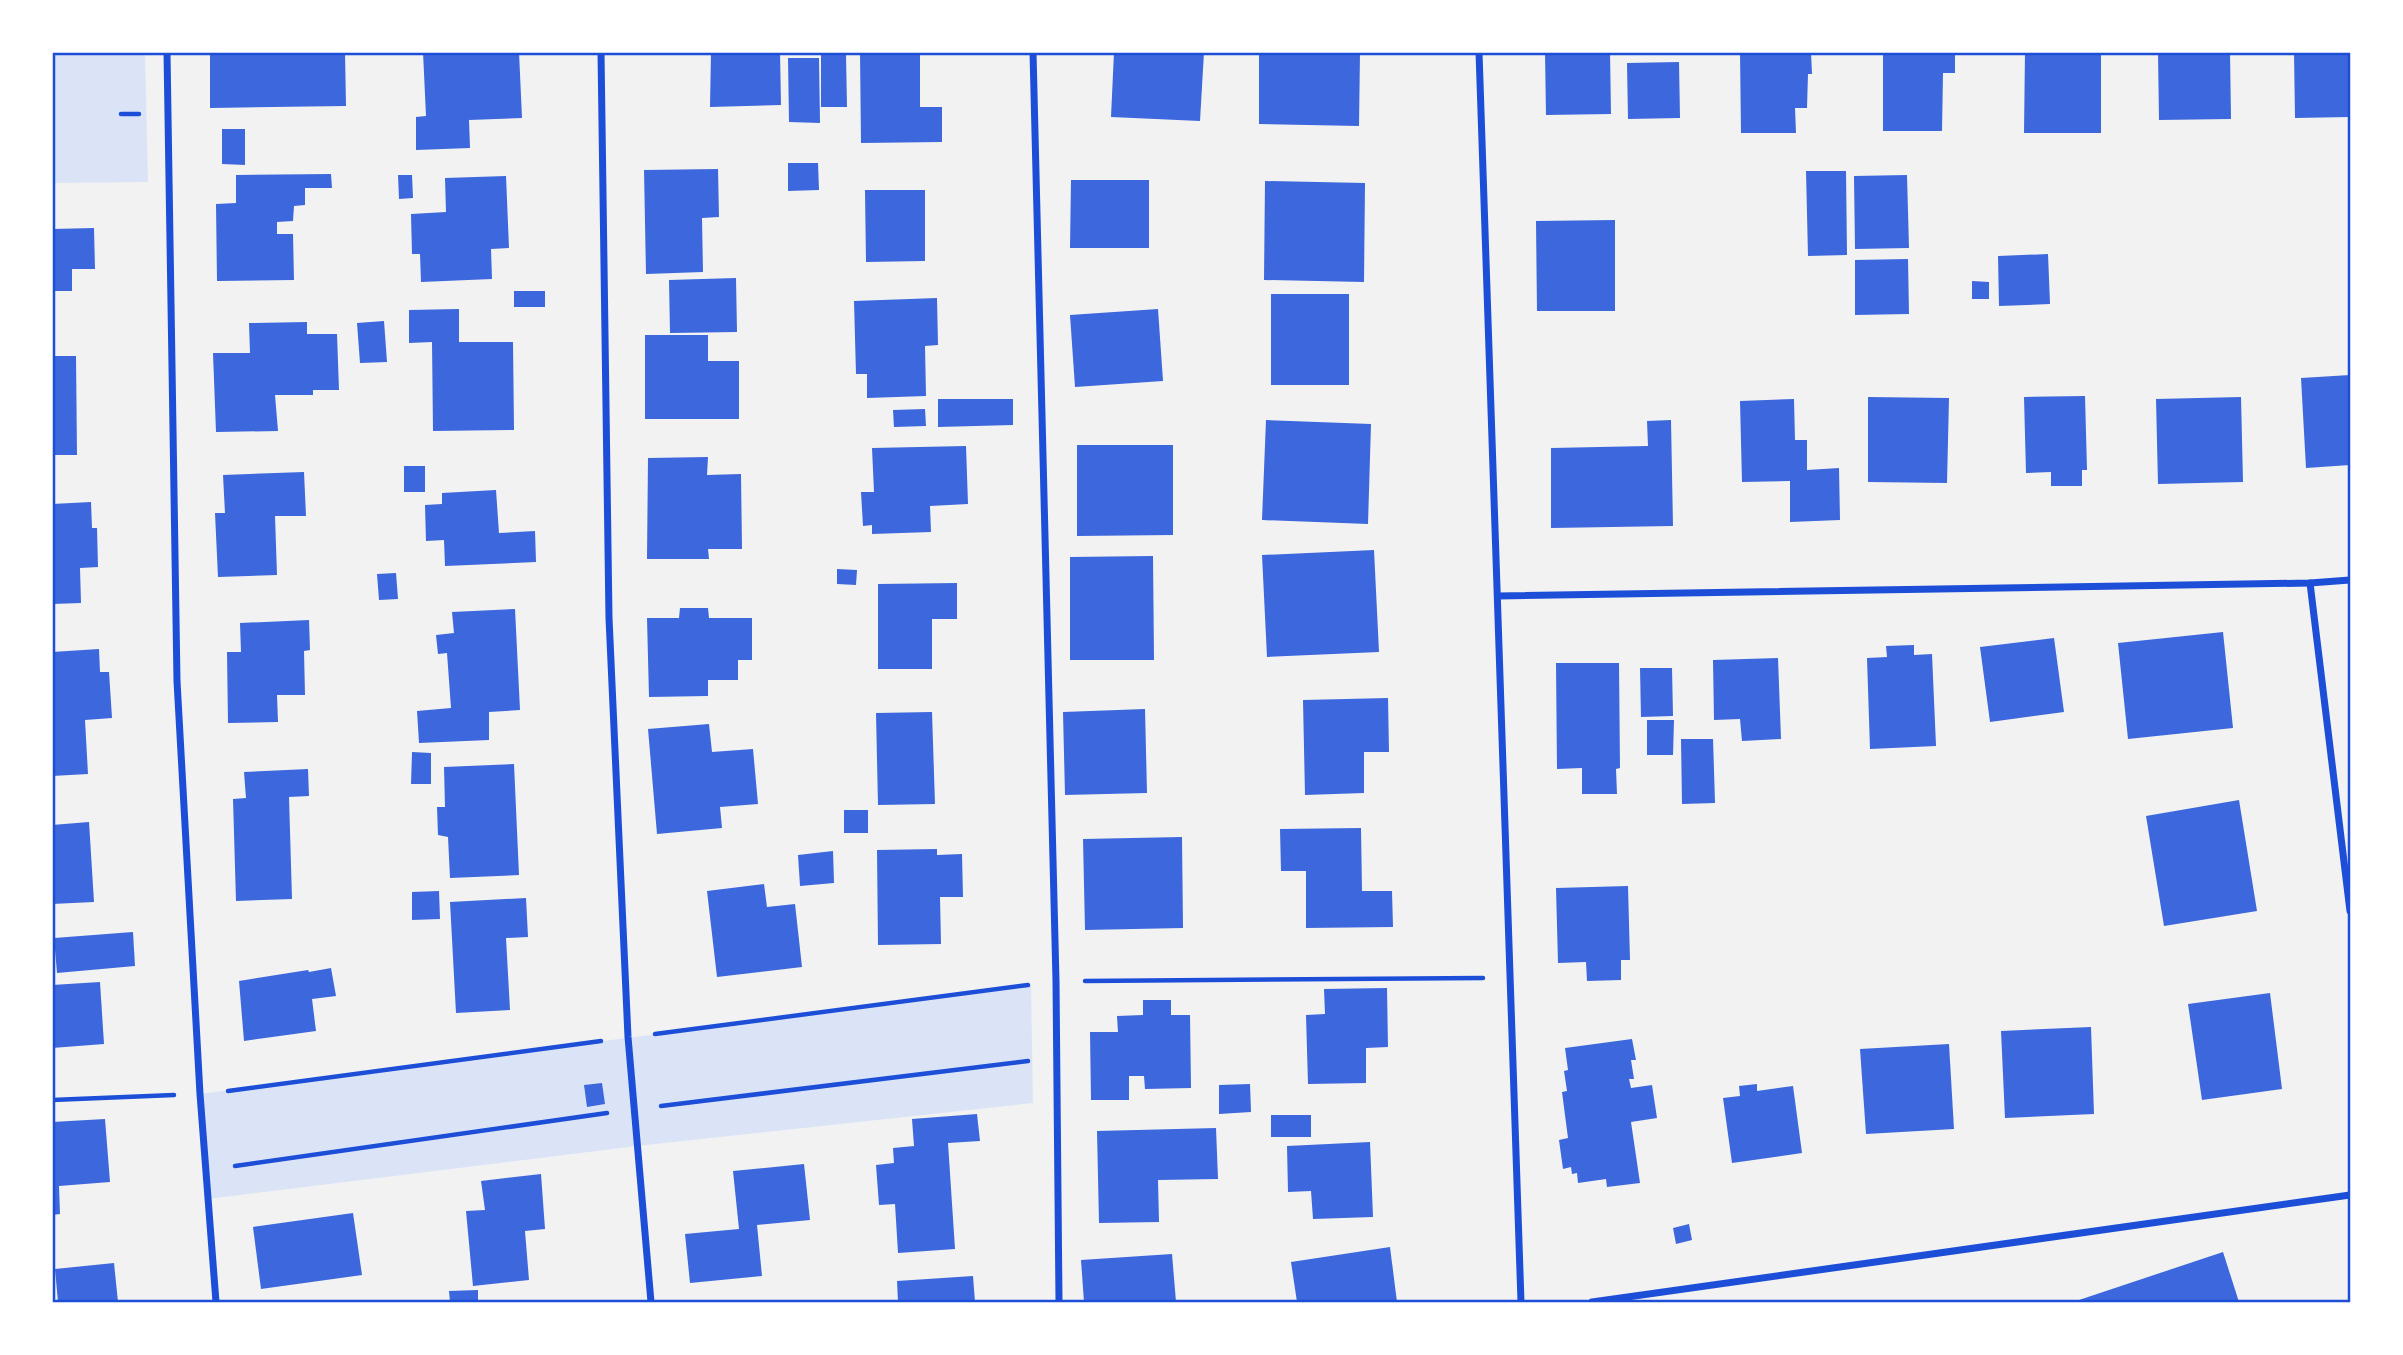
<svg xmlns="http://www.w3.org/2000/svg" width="2403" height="1355" font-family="'Noto Sans',sans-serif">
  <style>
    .green { fill: #dbe4f7 }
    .building { fill: #3d67dc }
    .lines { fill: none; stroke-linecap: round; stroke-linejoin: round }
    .path { stroke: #1d4ed8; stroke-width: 4.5 }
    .minor { stroke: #1d4ed8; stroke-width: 7 }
    .neatline { fill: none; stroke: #1d4ed8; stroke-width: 2.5 }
  </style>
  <rect width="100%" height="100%" fill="#f2f2f2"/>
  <!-- green -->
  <g class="green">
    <polygon points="53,53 145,53 148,182 53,183"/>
    <polygon points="1031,985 1033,1103 637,1146 208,1199 200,1094"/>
  </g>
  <!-- building -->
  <g class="building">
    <polygon points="210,52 345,52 346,106 210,108"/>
    <polygon points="423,52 519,52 522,118 469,120 470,148 416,150 416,117 426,116"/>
    <polygon points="711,52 780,52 781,105 710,107"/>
    <polygon points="860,52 920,52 920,107 942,107 942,142 861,143"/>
    <polygon points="1114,52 1204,52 1200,121 1111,117"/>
    <polygon points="1259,52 1360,52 1359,126 1259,124"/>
    <polygon points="1545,52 1610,52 1611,114 1546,115"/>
    <polygon points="1740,52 1811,52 1812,74 1808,74 1807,108 1795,108 1796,133 1741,133"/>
    <polygon points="1883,52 1955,52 1955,73 1943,73 1942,131 1883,131"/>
    <polygon points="2025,52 2101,52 2101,133 2024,133"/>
    <polygon points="2158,52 2230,52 2231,119 2159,120"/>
    <polygon points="2294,52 2350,52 2350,117 2295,118"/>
    <polygon points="821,54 846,54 847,107 821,107"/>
    <polygon points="788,58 819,58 820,123 789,122"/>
    <polygon points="1679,62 1680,118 1628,119 1627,63"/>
    <polygon points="222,129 245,129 245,165 222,164"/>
    <polygon points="788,163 818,163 819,190 788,191"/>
    <polygon points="718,169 719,217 702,218 703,272 646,274 644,170"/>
    <polygon points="1806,171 1846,171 1847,255 1808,256"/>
    <polygon points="331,174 332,188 305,188 305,205 294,206 293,221 277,222 277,234 293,234 294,280 217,281 216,204 236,203 236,175"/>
    <polygon points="398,175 412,175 413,198 399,199"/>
    <polygon points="1907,175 1909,248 1855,249 1854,176"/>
    <polygon points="506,176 509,248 491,249 492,279 421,282 420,254 412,254 411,214 446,212 445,178"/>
    <polygon points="1071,180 1149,180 1149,248 1070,248"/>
    <polygon points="1265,181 1365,183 1364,282 1264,280"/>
    <polygon points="865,190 925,190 925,261 866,262"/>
    <polygon points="1615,220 1615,311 1537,311 1536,221"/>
    <polygon points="94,228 95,269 72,269 72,291 52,291 52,229"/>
    <polygon points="2048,254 2050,304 1999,306 1998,256"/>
    <polygon points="1908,259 1909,314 1855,315 1855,260"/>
    <polygon points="736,278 737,332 670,333 669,280"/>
    <polygon points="1972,281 1989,282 1989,299 1972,299"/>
    <rect x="514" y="291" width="31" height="16"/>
    <rect x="1271" y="294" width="78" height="91"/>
    <polygon points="937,298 938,345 925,346 926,396 867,398 867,374 856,374 854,301"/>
    <polygon points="459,309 459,342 513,342 514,430 433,431 432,342 409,343 409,310"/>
    <polygon points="1158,309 1163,381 1075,387 1070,315"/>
    <polygon points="384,321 387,362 360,363 357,323"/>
    <polygon points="307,322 307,334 337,334 339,390 313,390 313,395 275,395 278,431 216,432 213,353 250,353 249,323"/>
    <polygon points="645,335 708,335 708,361 739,361 739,419 645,419"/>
    <polygon points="52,356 76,356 77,455 52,455"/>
    <polygon points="2350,375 2350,465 2306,468 2301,378"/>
    <polygon points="2085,396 2087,470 2082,470 2082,486 2051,486 2051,472 2026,473 2024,397"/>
    <polygon points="1868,397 1949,398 1947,483 1868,482"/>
    <polygon points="2241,397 2243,482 2158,484 2156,399"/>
    <polygon points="938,399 1013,399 1013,425 938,427"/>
    <polygon points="1794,399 1795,440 1807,440 1807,470 1839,468 1840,520 1790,522 1790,481 1742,482 1740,401"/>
    <polygon points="925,409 926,426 894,427 893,410"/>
    <polygon points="1266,420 1371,424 1368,524 1262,520"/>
    <polygon points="1671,420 1673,526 1551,528 1551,448 1648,446 1647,421"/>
    <polygon points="1077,445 1173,445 1173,535 1077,536"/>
    <polygon points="966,446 968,504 930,506 931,532 872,534 872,525 863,526 861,492 874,492 872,448"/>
    <polygon points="708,457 707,475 741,474 742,549 708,549 709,559 647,559 648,458"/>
    <rect x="404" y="466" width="21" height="26"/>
    <polygon points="304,472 306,516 275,516 277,575 218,577 215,513 225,513 223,475"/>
    <polygon points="496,490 499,533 535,531 536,562 445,566 444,540 426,541 425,505 442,504 442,493"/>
    <polygon points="91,502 92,528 97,528 98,567 80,568 81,603 52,604 52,504"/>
    <polygon points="1374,550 1379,652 1267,657 1262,555"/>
    <polygon points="1153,556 1154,660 1070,660 1070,557"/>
    <polygon points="837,569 857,570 856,585 837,584"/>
    <polygon points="396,573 398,599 379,600 377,574"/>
    <polygon points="957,583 957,619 932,619 932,669 878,669 878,584"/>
    <polygon points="680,608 708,608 709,618 752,618 752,660 738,660 738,680 708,680 708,696 649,697 647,618 679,618"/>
    <polygon points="515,609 520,710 489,712 489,740 419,743 417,711 451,708 447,653 438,654 436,635 454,633 452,612"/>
    <polygon points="309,620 310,650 304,651 305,695 277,695 278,722 228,723 227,652 241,652 240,623"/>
    <polygon points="2223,632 2233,728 2128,739 2118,643"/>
    <polygon points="2054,638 2064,712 1990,722 1980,647"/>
    <polygon points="1914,645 1914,655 1932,654 1936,746 1870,749 1867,658 1887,657 1886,646"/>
    <polygon points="99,649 100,672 109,672 112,718 85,720 88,774 52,776 52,652"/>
    <polygon points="1778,658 1781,739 1742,741 1740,719 1714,720 1713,660"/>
    <polygon points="1556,663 1619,663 1620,768 1616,769 1617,794 1582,794 1582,768 1557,769"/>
    <polygon points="1640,668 1672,668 1673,716 1641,717"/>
    <polygon points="1388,698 1389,752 1364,752 1364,793 1305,795 1303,700"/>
    <polygon points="1145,709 1147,793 1065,795 1063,712"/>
    <polygon points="932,712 935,804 878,805 876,713"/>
    <polygon points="1647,720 1674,720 1673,755 1647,755"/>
    <polygon points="709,724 712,752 753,749 758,804 720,807 722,828 657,834 648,729"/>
    <polygon points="1681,739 1713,739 1715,803 1682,804"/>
    <polygon points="412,752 431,753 431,784 411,784"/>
    <polygon points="514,764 519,875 450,878 448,837 438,835 437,807 445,807 444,767"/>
    <polygon points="308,769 309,796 289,797 292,899 236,901 233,799 246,798 244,772"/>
    <polygon points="2239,800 2257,911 2164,926 2146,816"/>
    <rect x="844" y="810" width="24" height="23"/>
    <polygon points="89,822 94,902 52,904 52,825"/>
    <polygon points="1361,828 1362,891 1392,891 1393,927 1306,928 1306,871 1281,871 1280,829"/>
    <polygon points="1182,837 1183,928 1085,930 1083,839"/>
    <polygon points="937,849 937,855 962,854 963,897 940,897 941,944 878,945 877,850"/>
    <polygon points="833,851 834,883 800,886 798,855"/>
    <polygon points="764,884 767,907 795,904 802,967 717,977 707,891"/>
    <polygon points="1628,886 1630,960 1621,960 1621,980 1587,981 1586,962 1558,963 1556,888"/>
    <polygon points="439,891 440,919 412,920 412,892"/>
    <polygon points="526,898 528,937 506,938 510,1010 456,1013 450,902"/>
    <polygon points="133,932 135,966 57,973 54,938"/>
    <polygon points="331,968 336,996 312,999 316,1031 244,1041 239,981 308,970 309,972"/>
    <polygon points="100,982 104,1044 52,1048 52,985"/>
    <polygon points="1387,988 1388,1047 1366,1048 1366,1083 1308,1084 1306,1015 1325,1014 1324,989"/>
    <polygon points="2270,993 2282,1089 2202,1100 2188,1004"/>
    <polygon points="1143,1000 1171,1000 1171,1015 1190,1015 1191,1088 1145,1089 1144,1076 1129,1076 1129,1100 1091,1100 1090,1032 1118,1032 1117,1016 1143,1015"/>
    <polygon points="2091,1027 2094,1114 2005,1118 2001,1031"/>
    <polygon points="1632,1039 1636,1060 1631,1060 1634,1079 1629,1079 1631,1088 1652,1085 1657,1118 1631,1122 1640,1183 1607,1187 1606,1179 1578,1183 1577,1173 1572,1174 1571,1167 1563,1169 1559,1140 1568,1138 1562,1092 1567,1091 1564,1071 1568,1070 1565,1048"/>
    <polygon points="1949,1044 1954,1129 1866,1134 1860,1049"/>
    <polygon points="602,1083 605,1104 587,1107 584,1085"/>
    <polygon points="1250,1084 1251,1112 1219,1114 1219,1085"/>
    <polygon points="1757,1084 1757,1091 1793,1086 1802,1153 1732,1163 1723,1098 1740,1096 1739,1086"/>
    <polygon points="977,1114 980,1141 948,1143 955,1249 898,1253 895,1204 879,1205 876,1165 894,1163 893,1148 914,1146 912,1119"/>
    <rect x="1271" y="1115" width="40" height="22"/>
    <polygon points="105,1119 110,1182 59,1186 60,1214 52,1215 52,1122"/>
    <polygon points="1216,1128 1218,1179 1158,1180 1159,1222 1099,1223 1097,1131"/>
    <polygon points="1370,1142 1373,1217 1313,1219 1311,1191 1288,1192 1287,1146"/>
    <polygon points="804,1164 810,1220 757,1225 762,1276 690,1283 685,1234 739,1229 733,1171"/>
    <polygon points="541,1174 545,1229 525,1231 529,1280 473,1286 466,1211 485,1210 481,1181"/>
    <polygon points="353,1213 362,1275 261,1289 253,1227"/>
    <polygon points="1689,1224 1692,1240 1676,1244 1673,1228"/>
    <polygon points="1390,1247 1397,1302 1297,1302 1291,1262"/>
    <polygon points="2223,1252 2239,1302 2073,1302"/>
    <polygon points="1172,1254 1176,1302 1084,1302 1081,1260"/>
    <polygon points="114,1263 118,1302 58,1302 55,1269"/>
    <polygon points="973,1276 975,1302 898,1302 897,1281"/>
    <polygon points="478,1290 478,1302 450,1302 449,1291"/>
  </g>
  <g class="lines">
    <!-- path -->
    <g class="path">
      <polyline points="121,114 139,114"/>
      <polyline points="1085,981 1483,978"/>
      <polyline points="655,1034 1028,985"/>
      <polyline points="228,1091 601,1041"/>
      <polyline points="52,1100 174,1095"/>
      <polyline points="661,1106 1028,1061"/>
      <polyline points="235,1166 607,1113"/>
    </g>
    <!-- minor -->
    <g class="minor">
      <polyline points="167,52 177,681 200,1094 216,1302"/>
      <polyline points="601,52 609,618 628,1037 651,1302"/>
      <polyline points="1033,52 1056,981 1059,1302"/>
      <polyline points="1479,52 1521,1302"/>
      <polyline points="2310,583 2350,911"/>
      <polyline points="1498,596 2310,583 2350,580"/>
      <polyline points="1592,1302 2350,1195"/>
    </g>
  </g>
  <!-- border -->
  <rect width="2403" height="1355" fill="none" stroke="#ffffff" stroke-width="108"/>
  <rect x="54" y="54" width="2295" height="1247" class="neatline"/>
</svg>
